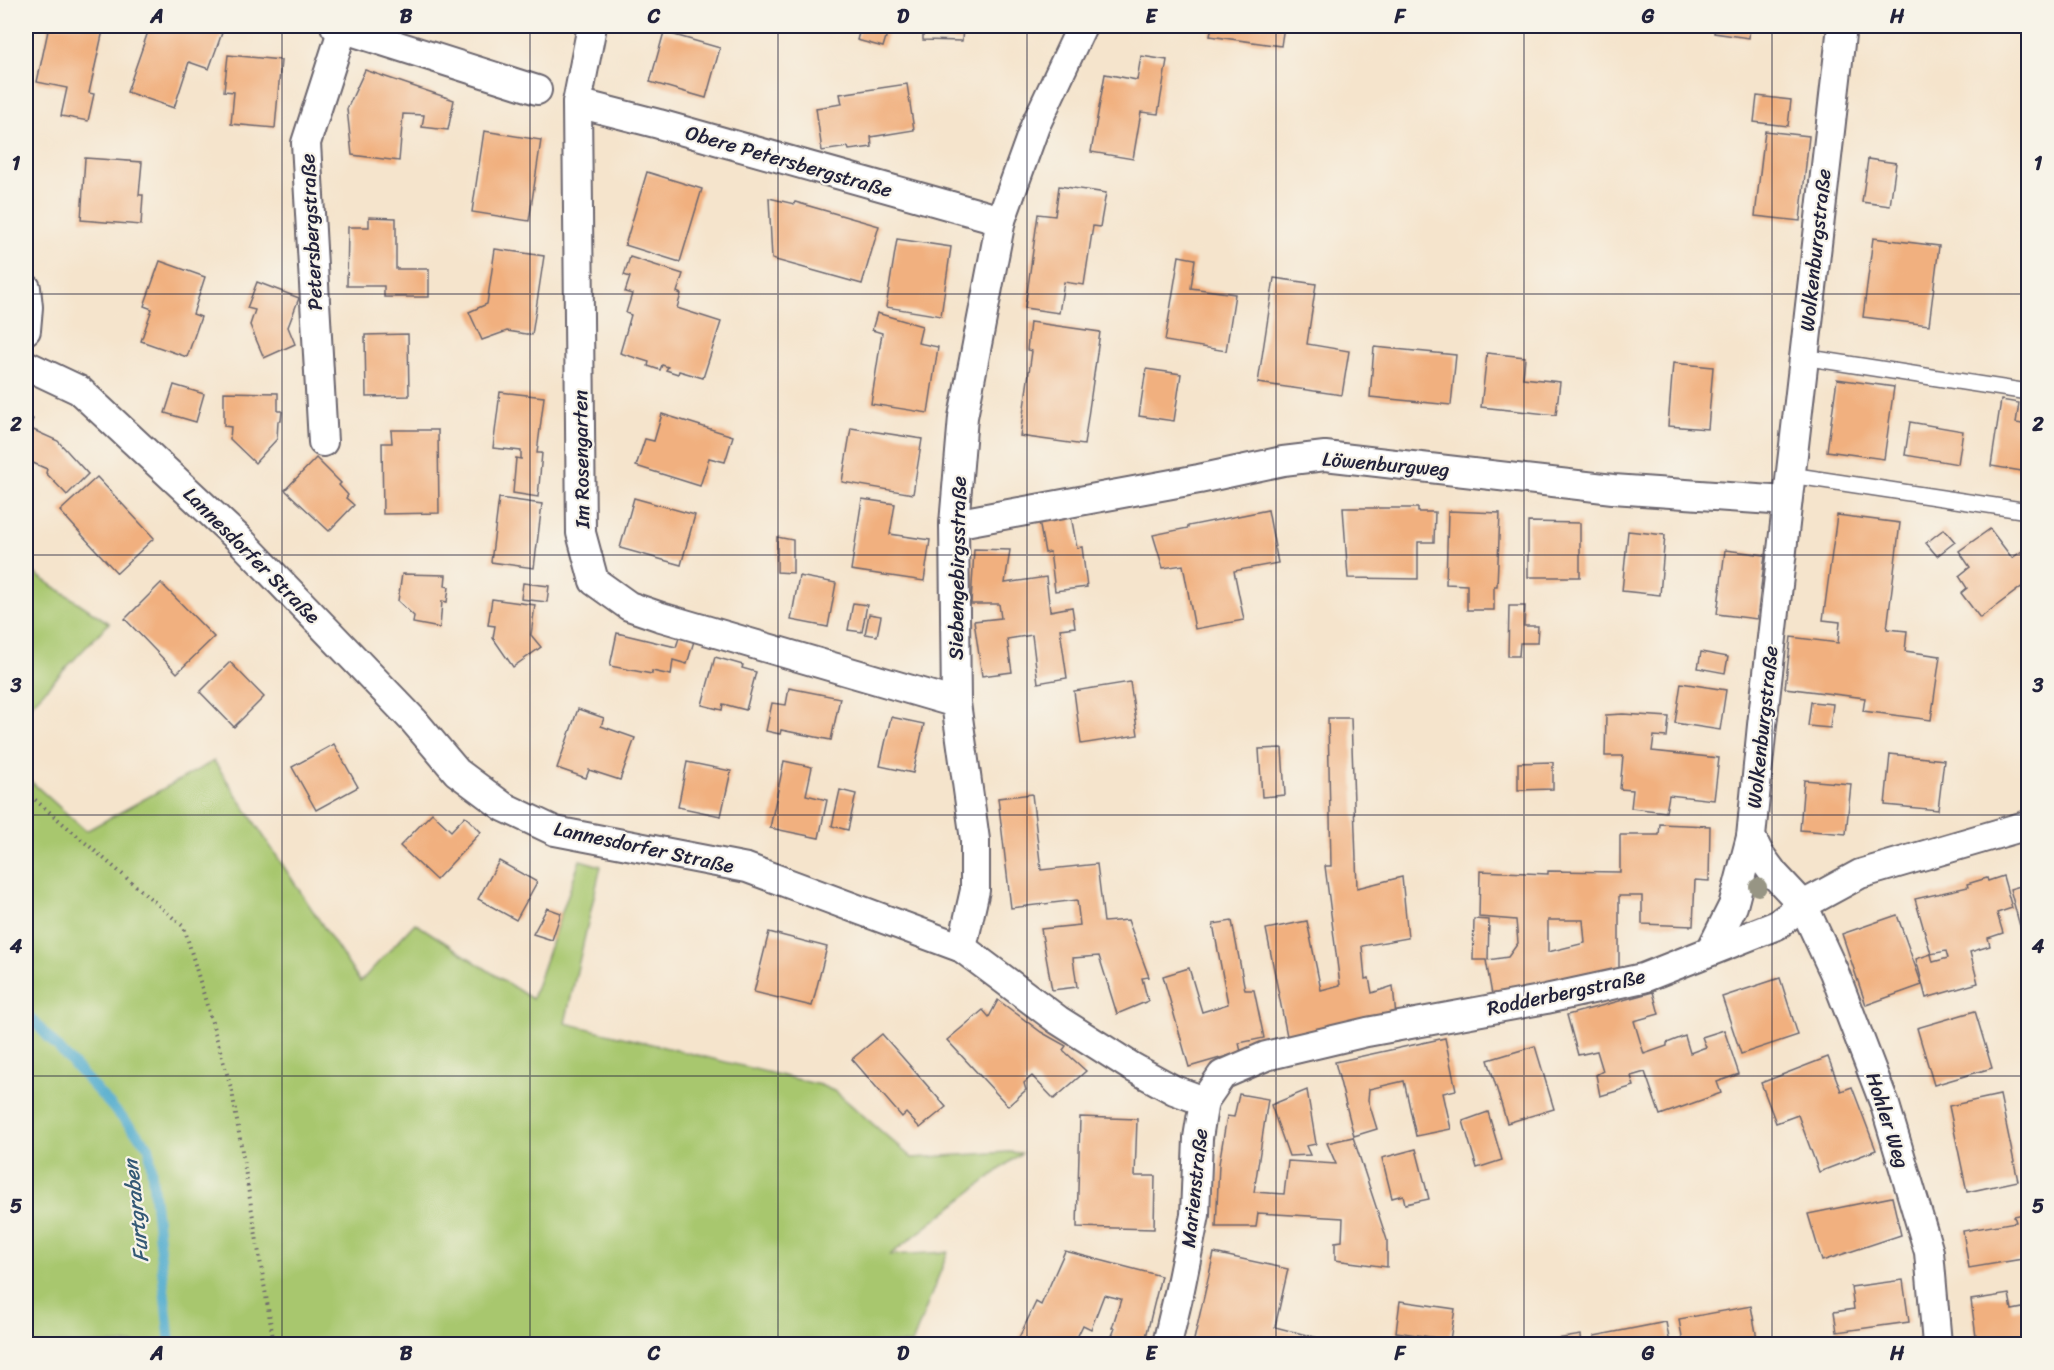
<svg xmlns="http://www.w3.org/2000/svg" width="2054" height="1370" font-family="Sriracha,sans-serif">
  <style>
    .green { fill: #a8c76e; stroke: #657454; stroke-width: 1.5 }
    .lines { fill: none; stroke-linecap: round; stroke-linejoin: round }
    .stream { stroke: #4fabcd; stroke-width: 10 }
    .building { fill: #f1b07f; fill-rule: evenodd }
    .lane-casing { stroke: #6c666e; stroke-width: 18 }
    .street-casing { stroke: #6c666e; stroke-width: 32 }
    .path { stroke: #6c666e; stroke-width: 4; stroke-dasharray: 1.5 4.5; stroke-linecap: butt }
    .lane { stroke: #fff; stroke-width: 15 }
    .street { stroke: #fff; stroke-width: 28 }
    .tree { fill: #979584 }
    .grid { fill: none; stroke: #22223b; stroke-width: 1.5; stroke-opacity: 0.55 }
    .labels { text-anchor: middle; stroke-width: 4.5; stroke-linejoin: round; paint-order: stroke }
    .street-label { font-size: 20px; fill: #22223b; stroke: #f7f3e8 }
    .water-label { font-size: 21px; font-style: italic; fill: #345975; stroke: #f7f3e8 }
    .neatline { fill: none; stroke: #22223b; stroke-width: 2 }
    .grid-label { font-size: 20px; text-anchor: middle; font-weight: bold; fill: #22223b }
  </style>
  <rect width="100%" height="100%" fill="#f7f3e8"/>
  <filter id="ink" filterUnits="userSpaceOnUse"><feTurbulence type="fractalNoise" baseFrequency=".0167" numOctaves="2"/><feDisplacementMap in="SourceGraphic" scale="12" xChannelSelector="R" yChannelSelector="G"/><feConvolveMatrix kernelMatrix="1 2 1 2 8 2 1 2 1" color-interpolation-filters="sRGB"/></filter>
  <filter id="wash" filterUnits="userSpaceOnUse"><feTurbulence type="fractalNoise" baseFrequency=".008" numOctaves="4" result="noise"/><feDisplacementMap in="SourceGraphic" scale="24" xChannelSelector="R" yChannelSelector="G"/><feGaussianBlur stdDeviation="1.35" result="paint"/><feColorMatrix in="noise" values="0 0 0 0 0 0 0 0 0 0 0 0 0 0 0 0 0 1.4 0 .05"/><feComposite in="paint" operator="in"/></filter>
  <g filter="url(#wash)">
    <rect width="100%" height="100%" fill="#f5e4cc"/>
    <!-- green -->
    <g class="green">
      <polygon points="26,568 109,623 26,710"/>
      <polygon points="214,761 360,982 415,923 532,999 580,860 601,866 565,1023 820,1085 836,1092 912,1158 1009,1152 1021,1153 890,1255 948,1252 912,1344 26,1344 26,777 86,831"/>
    </g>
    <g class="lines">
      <!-- stream -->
      <polyline class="stream" points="26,1013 149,1147 170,1344"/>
    </g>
    <g id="blocks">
      <!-- building -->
      <g class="building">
        <polygon points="49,26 104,26 89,93 94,94 88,121 61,116 67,88 37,82"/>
        <polygon points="150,26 187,26 201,30 202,26 222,33 209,69 189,62 174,108 127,92"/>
        <polygon points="861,26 887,34 883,47 857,40"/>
        <polygon points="907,26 963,26 962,41 923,40 923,30 907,29"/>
        <polygon points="1212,26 1284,26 1281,46 1210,36"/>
        <polygon points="1715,26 1750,26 1749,38 1714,33"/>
        <polygon points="664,32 720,48 706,98 650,82"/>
        <polygon points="228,55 281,60 275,128 231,124 234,92 224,91"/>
        <polygon points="1141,56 1167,60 1158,114 1141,112 1133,159 1091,152 1105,74 1137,80"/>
        <polygon points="365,70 454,100 448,130 422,127 424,115 403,114 399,161 352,155 347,109"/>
        <polygon points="907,84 914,130 871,137 872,147 849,150 848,147 822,151 816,108 842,104 840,94"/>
        <polygon points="1757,96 1791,100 1788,126 1754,122"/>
        <polygon points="484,131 541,140 529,221 472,212"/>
        <polygon points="1765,131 1809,136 1800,221 1755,216"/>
        <polygon points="85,158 142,162 139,195 143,195 141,225 81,220"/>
        <polygon points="1868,159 1896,163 1890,206 1862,202"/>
        <polygon points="647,172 702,189 680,262 625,245"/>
        <polygon points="1059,186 1106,193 1100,227 1093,226 1084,285 1064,282 1059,313 1025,308 1038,214 1055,216"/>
        <polygon points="769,198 794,204 795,202 879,226 862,284 772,259"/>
        <polygon points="369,217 396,218 396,269 429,269 429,297 384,297 384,286 347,286 348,227 369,227"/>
        <polygon points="1873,238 1939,246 1929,325 1863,317"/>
        <polygon points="897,239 951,247 941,316 886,307"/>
        <polygon points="495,249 544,256 532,335 507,331 482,340 469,312 487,304"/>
        <polygon points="1179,256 1195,259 1191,288 1235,294 1226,351 1165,341"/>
        <polygon points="630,257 683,274 677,292 681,294 677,308 721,322 703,378 679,371 678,374 666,370 668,367 662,365 660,370 648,366 649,362 620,353 631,315 626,313 632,294 625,292 630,277 624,275"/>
        <polygon points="160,261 205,277 193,314 201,317 187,357 141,341 152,309 144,306"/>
        <polygon points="1274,278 1316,284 1307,344 1349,351 1342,395 1258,383"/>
        <polygon points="257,282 299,298 288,327 295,344 264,358 250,325 255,310 247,308"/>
        <polygon points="877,313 922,326 918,343 938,347 928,413 871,404 882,333 872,330"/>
        <polygon points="1030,322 1100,332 1084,445 1020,436 1032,351 1027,350"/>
        <polygon points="408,334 409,396 366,397 365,335"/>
        <polygon points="1374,347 1456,355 1451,405 1370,397"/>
        <polygon points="1487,353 1525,357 1523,378 1560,382 1556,415 1481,407"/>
        <polygon points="1673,363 1713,367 1708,429 1668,426"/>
        <polygon points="1146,369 1181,374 1174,421 1139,416"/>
        <polygon points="1837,379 1894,387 1884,459 1827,451"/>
        <polygon points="174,385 204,394 196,422 165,413"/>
        <polygon points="224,392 278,393 278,411 282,411 281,421 278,421 277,439 255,463 230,439 231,427 224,426"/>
        <polygon points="500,392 544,397 537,453 542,453 538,497 513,493 516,458 521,459 521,451 493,448"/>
        <polygon points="2001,400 2019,403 2016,423 2028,425 2028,472 1991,466"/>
        <polygon points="662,414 733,436 725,462 709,458 700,486 636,466 645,439 654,441"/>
        <polygon points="26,415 33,419 29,428 58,441 88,474 67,495 46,473 47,469 26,460"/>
        <polygon points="1910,422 1963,431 1958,464 1905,455"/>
        <polygon points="851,428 922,439 913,494 842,482"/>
        <polygon points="391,430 438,430 439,513 383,514 382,443 392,443"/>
        <polygon points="316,458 341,483 339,485 348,495 346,498 354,505 329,531 285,490"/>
        <polygon points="97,477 154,538 117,573 60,511"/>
        <polygon points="499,498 542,504 534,568 491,562"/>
        <polygon points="634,498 695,515 681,565 620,548"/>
        <polygon points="862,499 895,504 890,534 930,540 924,581 851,570"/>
        <polygon points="1343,508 1418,508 1418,512 1435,512 1434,542 1418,542 1418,579 1348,578"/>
        <polygon points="1268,510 1278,563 1234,571 1244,620 1195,629 1183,565 1163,568 1153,535 1188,528 1188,526"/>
        <polygon points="1448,511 1500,513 1497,586 1494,586 1494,610 1467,610 1467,585 1446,584"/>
        <polygon points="1837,515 1900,523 1887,629 1907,631 1905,651 1940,656 1931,720 1863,711 1865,698 1785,688 1791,637 1838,643 1840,622 1823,620"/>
        <polygon points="1071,516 1077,548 1082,547 1087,587 1055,591 1050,552 1045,553 1039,521"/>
        <polygon points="1528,522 1580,523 1580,577 1528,577"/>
        <polygon points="1944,529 1955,542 1937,556 1926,543"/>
        <polygon points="1990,529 2012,558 2028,547 2028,582 1980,618 1961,593 1967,588 1959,576 1970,567 1959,551"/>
        <polygon points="1628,531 1665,535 1660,595 1622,591"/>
        <polygon points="777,537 793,540 793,573 777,572"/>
        <polygon points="974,549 1010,550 1005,583 1046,577 1050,611 1072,607 1075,627 1060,629 1067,678 1038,683 1032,635 1007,639 1012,672 982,676 974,621 1001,618 999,604 971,604"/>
        <polygon points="1725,550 1765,555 1757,619 1717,614"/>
        <polygon points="402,574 446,575 445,586 449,587 447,602 442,601 440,628 413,623 414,616 398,601"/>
        <polygon points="799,576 836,583 828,627 791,620"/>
        <polygon points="161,583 214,637 177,673 125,619"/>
        <polygon points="523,583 549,586 547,602 521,599"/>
        <polygon points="492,599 535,605 531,635 541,647 513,667 493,638 495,626 488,625"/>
        <polygon points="853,603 867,605 862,632 848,630"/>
        <polygon points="1509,606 1525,606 1524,626 1538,626 1537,643 1520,643 1519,656 1508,656"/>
        <polygon points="869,614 881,616 877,636 865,634"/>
        <polygon points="617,633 676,647 680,635 694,641 687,664 673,660 671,675 652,671 652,674 610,666"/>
        <polygon points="1701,652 1728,657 1725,673 1698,668"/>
        <polygon points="715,657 743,665 742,668 756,672 746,710 723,704 722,710 702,705"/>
        <polygon points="230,662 264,697 234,727 200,692"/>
        <polygon points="1130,682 1138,735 1081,744 1074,691"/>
        <polygon points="1681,683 1726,690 1720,730 1675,723"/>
        <polygon points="789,688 840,698 831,740 781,730 780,734 766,731 772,703 786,705"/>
        <polygon points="1811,702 1833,704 1830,728 1808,726"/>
        <polygon points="578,709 604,718 601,726 635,738 620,780 589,770 586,778 557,768"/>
        <polygon points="1623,714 1669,717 1667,737 1654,736 1652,751 1719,758 1714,800 1669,795 1666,812 1631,808 1633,790 1620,789 1623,756 1605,756 1606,715"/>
        <polygon points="891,717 924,724 913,773 880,766"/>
        <polygon points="1328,718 1351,718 1357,888 1402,877 1408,938 1362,946 1365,979 1369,978 1372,993 1393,986 1396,1017 1348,1027 1287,1036 1266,929 1307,921 1321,990 1340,985 1325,866 1331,866"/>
        <polygon points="334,744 358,787 316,810 292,767"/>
        <polygon points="1282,748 1285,795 1262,797 1259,749"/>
        <polygon points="1890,754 1944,760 1938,810 1885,805"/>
        <polygon points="784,761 812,767 806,795 827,800 819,838 770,828"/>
        <polygon points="687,762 731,771 721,816 678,807"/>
        <polygon points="1553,762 1553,789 1518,790 1518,763"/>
        <polygon points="1804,780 1851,784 1846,834 1800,830"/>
        <polygon points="840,790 856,794 848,830 832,826"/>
        <polygon points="1032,794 1041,870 1097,864 1104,922 1128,920 1149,977 1142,978 1148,1001 1117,1014 1099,956 1073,958 1077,987 1052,990 1041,929 1080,925 1077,900 1011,908 998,798"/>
        <polygon points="432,813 451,831 465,816 481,832 436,880 400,846"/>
        <path d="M1660,824L1710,826L1709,881L1695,880L1693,926L1642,924V896H1619V968L1547,986L1492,995L1486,960H1473L1474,919L1489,920L1488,960L1508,957L1518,943L1516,920L1479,917L1480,871L1548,874V871L1620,872V835H1659ZM1548,920H1583L1585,943L1548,952Z"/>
        <polygon points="499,861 537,882 516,920 478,899"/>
        <polygon points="2003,876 2012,908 1997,913 2003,933 1988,938 1990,946 1970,952 1978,983 1926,998 1916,959 1931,954 1933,962 1948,958 1946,951 1931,954 1915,899 1968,887 1967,884 1987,878 1988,881"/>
        <polygon points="2027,884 2028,891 2028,928 2021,930 2010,889"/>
        <polygon points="547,908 561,913 552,940 533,934"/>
        <polygon points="1897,915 1922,985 1866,1005 1842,934"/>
        <polygon points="1232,921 1245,990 1254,990 1264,1038 1239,1043 1241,1052 1189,1067 1163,976 1189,968 1202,1012 1228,1004 1213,924"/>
        <polygon points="769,932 827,947 812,1006 754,992"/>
        <polygon points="1780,978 1798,1035 1741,1054 1722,997"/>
        <polygon points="1653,992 1659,1014 1634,1021 1644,1054 1667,1046 1667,1043 1685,1036 1690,1053 1706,1047 1702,1037 1724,1030 1739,1074 1717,1082 1721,1093 1660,1115 1645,1072 1631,1076 1634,1086 1600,1096 1596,1075 1603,1071 1597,1051 1578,1055 1567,1015"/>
        <polygon points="998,1000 1041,1032 1066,1046 1063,1050 1086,1071 1054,1099 1032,1076 1024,1083 1026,1090 1008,1106 947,1040 983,1010 989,1017"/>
        <polygon points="1975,1011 1992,1068 1934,1085 1917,1028"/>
        <polygon points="882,1034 946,1107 920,1128 906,1113 902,1117 852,1059"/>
        <polygon points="1445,1038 1456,1090 1443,1093 1451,1129 1416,1136 1404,1081 1369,1089 1368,1100 1377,1129 1354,1136 1335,1062"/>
        <polygon points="1535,1046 1554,1109 1507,1123 1488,1060"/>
        <polygon points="1828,1057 1841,1091 1852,1087 1876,1150 1819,1172 1798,1115 1776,1123 1761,1083"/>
        <polygon points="1307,1090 1316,1144 1306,1146 1310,1155 1289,1156 1271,1105"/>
        <polygon points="1239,1094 1268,1099 1254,1192 1284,1194 1288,1161 1336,1164 1327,1143 1353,1137 1387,1240 1387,1267 1335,1260 1335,1242 1342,1241 1343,1218 1258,1213 1256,1227 1216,1227 1219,1164 1227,1116 1234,1117"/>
        <polygon points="2000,1095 2018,1181 1967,1192 1949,1106"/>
        <polygon points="1488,1112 1502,1160 1477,1168 1463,1121"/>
        <polygon points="1080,1117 1137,1119 1135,1176 1155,1176 1154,1229 1077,1227"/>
        <polygon points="1416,1149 1429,1199 1405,1204 1403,1195 1392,1198 1382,1158"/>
        <polygon points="1892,1197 1901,1235 1822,1261 1808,1214"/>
        <polygon points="2028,1213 2028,1258 1969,1268 1963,1231 2016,1222 2014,1216"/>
        <polygon points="1065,1251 1161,1276 1146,1337 1150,1338 1148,1344 1109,1344 1115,1328 1112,1328 1121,1299 1104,1295 1091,1329 1083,1325 1074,1344 1016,1344 1036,1302 1041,1305"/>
        <polygon points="1214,1253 1288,1269 1275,1327 1342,1344 1193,1344"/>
        <polygon points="1903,1280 1909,1322 1837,1332 1834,1312 1854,1309 1851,1287"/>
        <polygon points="2009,1294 2012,1310 2028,1307 2028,1344 1977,1344 1971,1300"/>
        <polygon points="1400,1301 1455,1309 1450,1340 1396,1332"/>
        <polygon points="1751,1306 1758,1344 1683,1344 1679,1319"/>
        <polygon points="1666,1322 1670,1344 1596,1344 1594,1336"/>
        <polygon points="1581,1335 1582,1344 1532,1344 1532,1343"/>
      </g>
    </g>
  </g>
  <g filter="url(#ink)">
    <use href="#blocks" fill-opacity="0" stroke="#6c666e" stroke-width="1.5"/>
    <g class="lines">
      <!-- lane casing -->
      <g class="lane-casing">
        <g id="lane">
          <polyline points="1803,357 2028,392"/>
          <polyline points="1790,475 2028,511"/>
        </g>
      </g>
      <!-- street casing -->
      <g class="street-casing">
        <g id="street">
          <polyline points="335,26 537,90"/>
          <polyline points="592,26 577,103 581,533 594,581 629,606 661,617 956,703"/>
          <polyline points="1842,26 1762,725 1751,837 1760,855 1774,874 1803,905 1834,972 1885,1105 1929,1252 1937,1344"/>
          <polyline points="577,103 659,124 1001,220"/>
          <polyline points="26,288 28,307 26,330"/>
          <polyline points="26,365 79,390 238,538 414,721 457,772 504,807 555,831 747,868 962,948 1058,1020 1132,1067 1174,1090 1204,1101"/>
          <polyline points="323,442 306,143 343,28"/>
          <polyline points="954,524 1199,479 1283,461 1325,456 1613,489 1787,501"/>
          <polyline points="962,948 975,890 975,840 956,703 954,524 963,417 1001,220 1035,126 1082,26"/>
          <polyline points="1711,950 1733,906 1751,837"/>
          <polyline points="1167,1344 1180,1289 1195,1215 1198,1138 1204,1101 1222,1075 1266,1056 1367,1032 1546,999 1643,978 1777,925 1803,905 1860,874 2028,825"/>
        </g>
      </g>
      <!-- path -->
      <polyline class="path" points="26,792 184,927 232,1091 274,1344"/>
      <!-- lane -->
      <use href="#lane" class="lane"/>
      <!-- street -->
      <use href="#street" class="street"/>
    </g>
    <!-- trees -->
    <circle class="tree" cx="1758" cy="887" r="9"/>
  </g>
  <!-- grid -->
  <path class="grid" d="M282,26V1344M530,26V1344M778,26V1344M1027,26V1344M1276,26V1344M1524,26V1344M1772,26V1344M26,294H2028M26,555H2028M26,815H2028M26,1076H2028"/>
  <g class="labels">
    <!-- street labels -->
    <g class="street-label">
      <text transform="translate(789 161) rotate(16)" y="7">Obere Petersbergstraße</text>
      <text transform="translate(311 232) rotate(-93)" y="7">Petersbergstraße</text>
      <text transform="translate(1815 250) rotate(-84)" y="7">Wolkenburgstraße</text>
      <text transform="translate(581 459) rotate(-91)" y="7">Im Rosengarten</text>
      <text transform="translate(1386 464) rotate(5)" y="7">Löwenburgweg</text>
      <text transform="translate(252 555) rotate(45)" y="7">Lannesdorfer Straße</text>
      <text transform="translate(957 568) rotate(-89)" y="7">Siebengebirgsstraße</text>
      <text transform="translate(1762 727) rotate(-84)" y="7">Wolkenburgstraße</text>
      <text transform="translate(644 847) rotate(12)" y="7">Lannesdorfer Straße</text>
      <text transform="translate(1566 992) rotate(-12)" y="7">Rodderbergstraße</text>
      <text transform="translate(1888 1120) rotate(72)" y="7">Hohler Weg</text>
      <text transform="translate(1194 1188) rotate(-84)" y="7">Marienstraße</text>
    </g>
    <!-- water labels -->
    <g class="water-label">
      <text transform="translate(136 1211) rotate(-96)" y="7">Furtgraben</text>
    </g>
  </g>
  <!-- margin -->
  <rect width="2054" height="1370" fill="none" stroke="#f7f3e8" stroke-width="66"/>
  <rect x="33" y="33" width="1988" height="1304" class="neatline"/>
  <g class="grid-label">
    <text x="157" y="23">A</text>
    <text x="406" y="23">B</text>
    <text x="654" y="23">C</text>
    <text x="903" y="23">D</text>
    <text x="1151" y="23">E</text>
    <text x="1400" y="23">F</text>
    <text x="1648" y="23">G</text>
    <text x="1897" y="23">H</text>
    <text x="16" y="170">1</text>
    <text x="2038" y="170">1</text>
    <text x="16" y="431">2</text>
    <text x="2038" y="431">2</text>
    <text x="16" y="692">3</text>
    <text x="2038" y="692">3</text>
    <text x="16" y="953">4</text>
    <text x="2038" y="953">4</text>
    <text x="16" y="1213">5</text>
    <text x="2038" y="1213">5</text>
    <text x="157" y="1360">A</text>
    <text x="406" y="1360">B</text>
    <text x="654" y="1360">C</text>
    <text x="903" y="1360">D</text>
    <text x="1151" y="1360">E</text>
    <text x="1400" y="1360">F</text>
    <text x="1648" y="1360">G</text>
    <text x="1897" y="1360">H</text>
  </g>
</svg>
